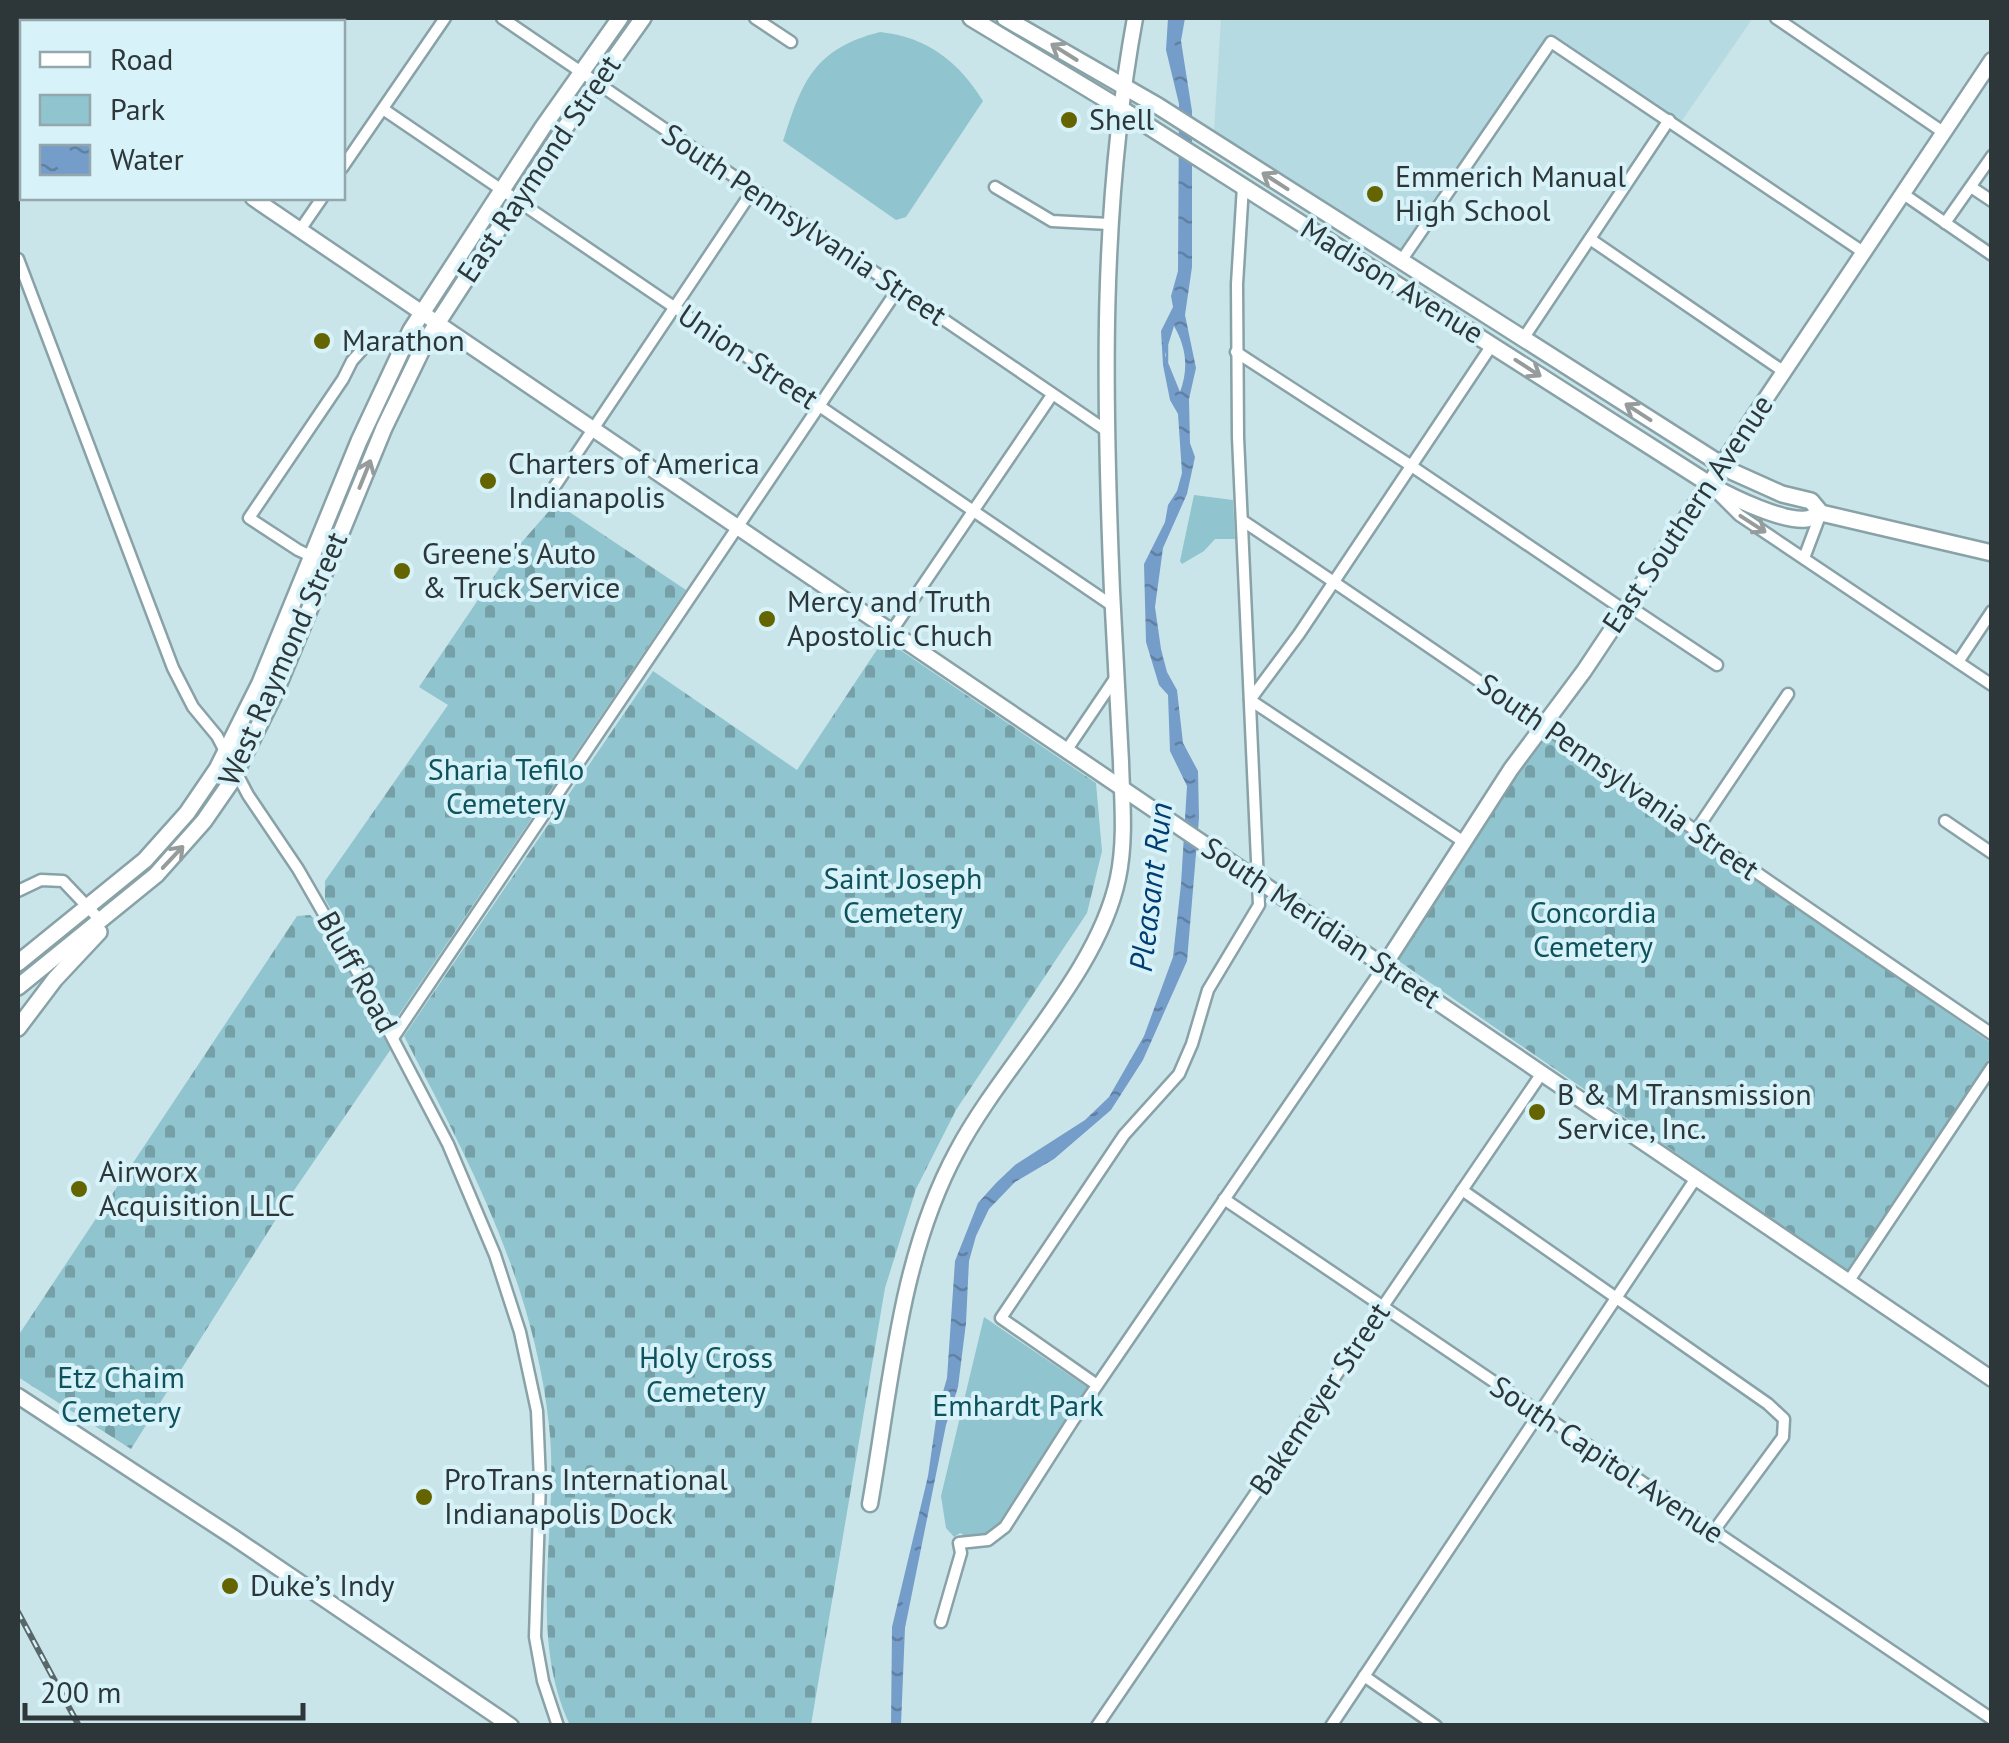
<svg xmlns="http://www.w3.org/2000/svg" width="2009" height="1743" font-family="'PT Sans',sans-serif">
  <style>
    .built { fill: #b6dae2 }
    .cemetery { fill: url(#cemetery-stones) }
    .green { fill: #90c4ce }
    .water { fill: url(#water-ripples); fill-rule: evenodd }
    .lines { fill: none; stroke-linecap: round; stroke-linejoin: round }
    .stream { stroke: #759dc9; stroke-width: 2.5 }
    .street-casing { stroke: #88a2a7; stroke-width: 15 }
    .secondary-casing { stroke: #88a2a7; stroke-width: 19 }
    .primary-casing { stroke: #88a2a7; stroke-width: 20 }
    .street { stroke: #fff; stroke-width: 10 }
    .secondary { stroke: #fff; stroke-width: 14 }
    .primary { stroke: #fff; stroke-width: 15 }
    .rail-casing { stroke: #58676a; stroke-width: 6 }
    .rail { stroke: #d7f2f8; stroke-width: 2.5; stroke-dasharray: 8; stroke-linecap: butt }
    .oneway { stroke: #969b9c }
    .poi-dot { fill: #646500; stroke: #d7f2f8; stroke-width: 4 }
    .labels { text-anchor: middle; stroke-width: 8; stroke-linejoin: round; paint-order: stroke }
    .poi-label { font-size: 30px; fill: #2d3739; stroke: #d7f2f8; text-anchor: start }
    .street-label { font-size: 30px; fill: #2d3739; stroke: #d7f2f8 }
    .park-label { font-size: 30px; fill: #0e525d; stroke: #d7f2f8 }
    .water-label { font-size: 32px; font-style: italic; fill: #003d73; stroke: #d7f2f8 }
  </style>
  <defs>
    <pattern id="cemetery-stones" width="16" height="16" patternUnits="userSpaceOnUse" patternTransform="scale(2.5)"><rect width="16" height="16" fill="#90c4ce"/><path d="M2 7V4a2 2 0 0 1 4 0v3zM10 15v-3a2 2 0 0 1 4 0v3z" fill="#76a0a8"/></pattern>
    <pattern id="water-ripples" width="26" height="14" patternUnits="userSpaceOnUse" patternTransform="scale(2.5)"><rect width="26" height="14" fill="#759dc9"/><path d="M2 4q2-2 4 0t4 0M15 11q2-2 4 0t4 0" fill="none" stroke="#6081a4"/></pattern>
  </defs>
  <rect width="100%" height="100%" fill="#cae5ea"/>
  <!-- built -->
  <polygon class="built" points="1221,18 1753,18 1681,122 1553,34 1399,258 1214,130"/>
  <!-- cemetery -->
  <g class="cemetery">
    <polygon points="556,503 686,590 398,1016 391,1015 325,899 325,881 448,705 419,687 501,566"/>
    <path d="M884,639L1096,783L1102,851L1087,913L956,1110L916,1189L885,1288L811,1725H570C526,1633 560,1523 549,1425C533,1281 470,1163 404,1036L653,671L797,770Z"/>
    <polygon points="1546,733 1991,1043 1991,1056 1847,1271 1393,957"/>
    <polygon points="310,915 327,932 391,1049 295,1189 131,1449 18,1377 18,1336 297,916"/>
  </g>
  <!-- green -->
  <g class="green">
    <path d="M880,32C927,37 958,61 983,101L906,217L896,220L783,141C802,81 814,49 880,32Z"/>
    <polygon points="1194,495 1233,500 1235,539 1215,539 1204,551 1182,564 1180,561"/>
    <polygon points="984,1317 1091,1390 993,1536 971,1539 960,1533 954,1537 946,1528 941,1496"/>
  </g>
  <!-- water -->
  <path class="water" d="M1168,18H1185L1181,41L1192,111V267L1185,315L1196,368L1189,399L1190,443L1195,457L1187,494L1163,548L1155,607L1161,649L1167,672L1177,690L1183,743L1198,771L1199,818L1187,961L1143,1060L1111,1110L1054,1159L1015,1182L989,1209L976,1236L969,1261L966,1323L958,1387L946,1425L905,1628L901,1725L891,1726L892,1627L928,1476L937,1413L947,1378L955,1261L978,1203L996,1183L1015,1165L1085,1120L1109,1097L1144,1036L1173,957L1181,884L1187,786L1170,751L1168,695L1159,685L1146,642L1144,564L1165,522L1168,505L1177,491L1182,473L1178,414L1170,400L1163,365L1161,331L1173,307L1171,296L1178,271L1179,104L1166,50ZM1174,326C1186,347 1189,368 1180,392L1165,355Z"/>
  <g class="lines">
    <!-- stream -->
    <polyline class="stream" points="1167,345 1167,362"/>
    <!-- street casing -->
    <g class="street-casing">
      <g id="street">
        <polyline points="502,18 1107,431"/>
        <polyline points="755,18 791,42"/>
        <polyline points="1776,18 1943,132"/>
        <polyline points="33,22 36,18"/>
        <polyline points="167,22 171,18"/>
        <polyline points="303,22 307,18"/>
        <polyline points="383,109 1113,606"/>
        <polyline points="342,168 445,18"/>
        <polyline points="995,187 1052,221 1109,224"/>
        <polyline points="1971,187 1992,201"/>
        <polyline points="1902,193 1992,255"/>
        <polyline points="1945,223 1992,156"/>
        <polyline points="300,230 322,198"/>
        <polyline points="1590,239 1783,371"/>
        <polyline points="18,259 173,668 193,707 217,736 248,795 298,869 362,980 448,1144 495,1255 520,1332 537,1411 540,1481 535,1637 543,1681 558,1726"/>
        <polyline points="1401,261 1551,42 1863,252"/>
        <polyline points="1523,339 1669,120"/>
        <polyline points="1236,352 1410,465 1624,610"/>
        <polyline points="551,492 753,190"/>
        <polyline points="1719,495 1739,515 1992,685"/>
        <path d="M1243,521C1495,689 1741,864 1992,1034"/>
        <polyline points="1804,558 1821,513"/>
        <polyline points="328,564 298,550 249,518 343,379 352,361 368,343"/>
        <polyline points="1627,605 1717,665"/>
        <polyline points="891,632 1052,395"/>
        <polyline points="1958,662 1992,611"/>
        <polyline points="1066,751 1116,677"/>
        <polyline points="1945,821 1992,853"/>
        <polyline points="1695,832 1788,694"/>
        <polyline points="1464,842 1250,700 1299,634 1492,345"/>
        <polyline points="18,891 41,880 63,881 101,921"/>
        <polyline points="393,1038 898,289"/>
        <polyline points="1462,1190 1768,1404 1784,1419 1783,1437 1713,1532"/>
        <polyline points="1224,1199 1992,1719"/>
        <polyline points="1848,1282 1992,1067"/>
        <polyline points="1097,1385 1001,1318 1124,1135 1179,1074 1192,1044 1208,990 1259,905 1238,437 1237,284 1243,186"/>
        <polyline points="941,1622 961,1553 959,1543 988,1540 1005,1527 1072,1422 1384,966"/>
        <polyline points="1364,1676 1436,1726"/>
        <polyline points="1097,1726 1542,1073"/>
        <polyline points="1331,1726 1696,1178"/>
      </g>
    </g>
    <!-- secondary casing -->
    <g class="secondary-casing">
      <g id="secondary">
        <polyline points="18,37 22,41"/>
        <polyline points="253,198 1992,1379"/>
        <polyline points="1384,966 1511,769 1584,671 1992,60"/>
        <polyline points="18,1396 233,1537 511,1726"/>
        <path d="M870,1504C891,1386 899,1258 957,1151C1003,1064 1098,974 1118,878C1126,840 1122,800 1121,762C1118,705 1115,648 1112,591C1104,396 1100,210 1135,18"/>
      </g>
    </g>
    <!-- primary casing -->
    <g class="primary-casing">
      <g id="primary">
        <path d="M971,18L1120,108L1714,487C1733,498 1784,522 1806,519C1811,519 1816,515 1821,513"/>
        <polyline points="1005,18 1158,106 1733,472 1782,494 1811,501 1821,513 1992,553"/>
        <polyline points="18,963 145,860 187,813 217,769 260,683 359,441 411,330 543,127 620,18"/>
        <polyline points="18,987 156,875 204,821 231,782 275,693 384,428 427,339 557,139 643,18"/>
        <polyline points="18,1028 55,979 99,932"/>
      </g>
    </g>
    <!-- street -->
    <use href="#street" class="street"/>
    <!-- secondary -->
    <use href="#secondary" class="secondary"/>
    <!-- primary -->
    <use href="#primary" class="primary"/>
    <!-- rail casing -->
    <g class="rail-casing">
      <polyline id="rail" points="18,1612 79,1726"/>
    </g>
    <!-- rail -->
    <use href="#rail" class="rail"/>
  </g>
  <!-- one-way arrows -->
  <defs><path id="oneway-shaft" d="M-6 0H5M1.5-3L5.5 0L1.5 3" fill="none" stroke-width="1.6" stroke-linecap="round" stroke-linejoin="round" transform="scale(2.5)"/></defs>
  <g class="oneway">
    <use href="#oneway-shaft" transform="translate(1064 52) rotate(-148)"/>
    <use href="#oneway-shaft" transform="translate(1275 181) rotate(-147)"/>
    <use href="#oneway-shaft" transform="translate(1528 368) rotate(33)"/>
    <use href="#oneway-shaft" transform="translate(1638 412) rotate(-147)"/>
    <use href="#oneway-shaft" transform="translate(365 474) rotate(-68)"/>
    <use href="#oneway-shaft" transform="translate(1753 524) rotate(33)"/>
    <use href="#oneway-shaft" transform="translate(173 857) rotate(-47)"/>
  </g>
  <!-- markers -->
  <g class="poi-dot">
    <circle cx="1069" cy="120" r="10"/>
    <circle cx="1375" cy="194" r="10"/>
    <circle cx="322" cy="341" r="10"/>
    <circle cx="488" cy="481" r="10"/>
    <circle cx="402" cy="571" r="10"/>
    <circle cx="767" cy="619" r="10"/>
    <circle cx="1537" cy="1112" r="10"/>
    <circle cx="79" cy="1189" r="10"/>
    <circle cx="424" cy="1497" r="10"/>
    <circle cx="230" cy="1586" r="10"/>
  </g>
  <g class="labels">
    <!-- poi labels -->
    <g class="poi-label">
      <text x="1089" y="130">Shell</text>
      <text x="1395" y="187">Emmerich Manual<tspan x="1395" dy="34">High School</tspan></text>
      <text x="342" y="351">Marathon</text>
      <text x="508" y="474">Charters of America<tspan x="508" dy="34">Indianapolis</tspan></text>
      <text x="422" y="564">Greene's Auto<tspan x="422" dy="34">&amp; Truck Service</tspan></text>
      <text x="787" y="612">Mercy and Truth<tspan x="787" dy="34">Apostolic Chuch</tspan></text>
      <text x="1557" y="1105">B &amp; M Transmission<tspan x="1557" dy="34">Service, Inc.</tspan></text>
      <text x="99" y="1182">Airworx<tspan x="99" dy="34">Acquisition LLC</tspan></text>
      <text x="444" y="1490">ProTrans International<tspan x="444" dy="34">Indianapolis Dock</tspan></text>
      <text x="250" y="1596">Duke’s Indy</text>
    </g>
    <!-- street labels -->
    <g class="street-label">
      <text transform="translate(539 169) rotate(-56)" y="10">East Raymond Street</text>
      <text transform="translate(804 225) rotate(34)" y="10">South Pennsylvania Street</text>
      <text transform="translate(1392 281) rotate(32)" y="10">Madison Avenue</text>
      <text transform="translate(748 357) rotate(34)" y="10">Union Street</text>
      <text transform="translate(1688 514) rotate(-56)" y="10">East Southern Avenue</text>
      <text transform="translate(283 659) rotate(-66)" y="10">West Raymond Street</text>
      <text transform="translate(1618 777) rotate(35)" y="10">South Pennsylvania Street</text>
      <text transform="translate(1321 923) rotate(34)" y="10">South Meridian Street</text>
      <text transform="translate(357 972) rotate(61)" y="10">Bluff Road</text>
      <text transform="translate(1320 1399) rotate(-56)" y="10">Bakemeyer Street</text>
      <text transform="translate(1607 1460) rotate(34)" y="10">South Capitol Avenue</text>
    </g>
    <!-- park labels -->
    <g class="park-label">
      <text x="506" y="780">Sharia Tefilo<tspan x="506" dy="34">Cemetery</tspan></text>
      <text x="903" y="889">Saint Joseph<tspan x="903" dy="34">Cemetery</tspan></text>
      <text x="1593" y="923">Concordia<tspan x="1593" dy="34">Cemetery</tspan></text>
      <text x="706" y="1368">Holy Cross<tspan x="706" dy="34">Cemetery</tspan></text>
      <text x="121" y="1388">Etz Chaim<tspan x="121" dy="34">Cemetery</tspan></text>
      <text x="1018" y="1416">Emhardt Park</text>
    </g>
    <!-- water labels -->
    <g class="water-label">
      <text transform="translate(1151 887) rotate(-83)" y="11">Pleasant Run</text>
    </g>
  </g>
  <!-- border -->
  <rect width="2009" height="1743" fill="none" stroke="#2d3739" stroke-width="40"/>
  <!-- legend -->
  <rect x="20" y="20" width="325" height="180" fill="#d7f2f8" stroke="#93a7ac" stroke-width="2.5"/>
  <rect x="40" y="52" width="50" height="15" fill="#ffffff" stroke="#93a7ac" stroke-width="2.5"/>
  <text x="110" y="70" font-size="30" fill="#2d3739">Road</text>
  <rect x="40" y="95" width="50" height="30" fill="#90c4ce" stroke="#93a7ac" stroke-width="2.5"/>
  <text x="110" y="120" font-size="30" fill="#2d3739">Park</text>
  <rect x="40" y="145" width="50" height="30" fill="url(#water-ripples)" stroke="#93a7ac" stroke-width="2.5"/>
  <text x="110" y="170" font-size="30" fill="#2d3739">Water</text>
  <!-- scale -->
  <path d="M25 1703v15h278v-15" fill="none" stroke="#2d3739" stroke-width="5"/>
  <text x="40" y="1703" font-size="30" fill="#2d3739" stroke="#d7f2f8" stroke-width="8" paint-order="stroke">200 m</text>
</svg>
